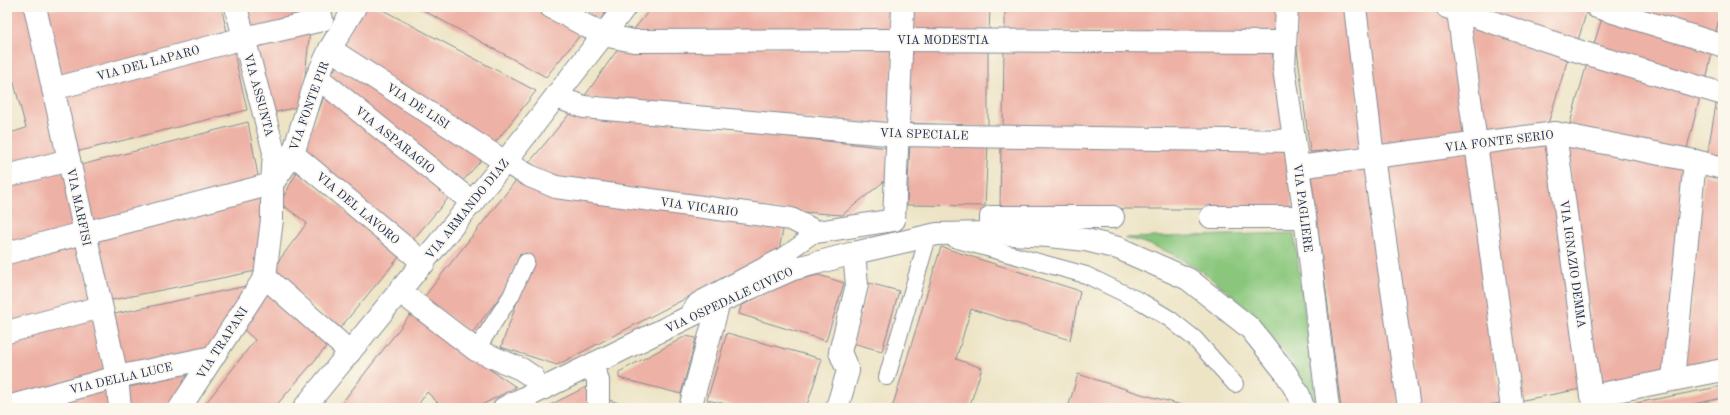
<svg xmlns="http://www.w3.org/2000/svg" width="1730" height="415" font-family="'Old Standard TT',serif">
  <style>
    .green { fill: #8ac77d; stroke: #527b6e }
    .building { fill: #eeb1a5 }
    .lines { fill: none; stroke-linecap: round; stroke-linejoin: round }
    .lane-casing { stroke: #848a92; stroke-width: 18 }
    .street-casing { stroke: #848a92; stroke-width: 24 }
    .secondary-casing { stroke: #848a92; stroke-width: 24 }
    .lane { stroke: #fff; stroke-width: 16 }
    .street { stroke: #fff; stroke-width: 22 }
    .secondary { stroke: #fff; stroke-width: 22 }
    .labels { text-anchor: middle; stroke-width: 3.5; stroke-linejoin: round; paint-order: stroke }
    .street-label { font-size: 12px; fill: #1b2f5e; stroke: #fbf7ec }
  </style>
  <rect width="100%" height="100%" fill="#fbf7ec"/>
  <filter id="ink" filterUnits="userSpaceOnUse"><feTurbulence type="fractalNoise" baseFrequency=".025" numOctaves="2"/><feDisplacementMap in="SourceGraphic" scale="8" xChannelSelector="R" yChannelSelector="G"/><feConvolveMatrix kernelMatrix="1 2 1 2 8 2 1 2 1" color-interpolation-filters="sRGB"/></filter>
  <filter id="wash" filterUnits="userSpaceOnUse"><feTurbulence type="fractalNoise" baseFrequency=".012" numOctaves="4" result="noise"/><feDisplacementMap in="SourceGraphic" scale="16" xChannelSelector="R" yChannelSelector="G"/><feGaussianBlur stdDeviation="0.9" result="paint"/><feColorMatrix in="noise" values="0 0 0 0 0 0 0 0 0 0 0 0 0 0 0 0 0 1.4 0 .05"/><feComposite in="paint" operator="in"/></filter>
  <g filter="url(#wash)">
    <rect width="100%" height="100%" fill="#ede4c5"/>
    <!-- green -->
    <path class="green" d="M1294,233L1317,408H1315C1291,343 1217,269 1151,245C1143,242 1133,240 1125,238Z"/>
    <g id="blocks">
      <!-- building -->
      <g class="building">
        <polygon points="7,7 29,7 61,157 9,168 7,161 7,134 26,128 14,83 7,85 7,65 9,64 7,53"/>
        <polygon points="62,7 221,7 228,36 62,77 47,10"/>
        <polygon points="245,7 313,7 315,14 251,30"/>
        <polygon points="364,7 377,7 536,91 494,144 340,49"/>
        <polygon points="417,7 530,7 581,34 546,77"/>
        <polygon points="583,7 610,7 600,20"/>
        <polygon points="652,7 896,7 894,32 631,33"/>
        <polygon points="911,7 990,7 989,35 910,34"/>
        <polygon points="1005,7 1279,7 1278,35 1005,30"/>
        <polygon points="1298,7 1347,7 1363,148 1310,152 1296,41"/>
        <polygon points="1362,7 1420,7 1450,17 1466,136 1381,147"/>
        <polygon points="1468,7 1579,7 1587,10 1577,44"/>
        <polygon points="1632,7 1722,7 1715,35"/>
        <polygon points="1603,15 1713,48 1706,81 1593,47"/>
        <polygon points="1468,24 1569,55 1548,124 1483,135"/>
        <polygon points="310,29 302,106 272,113 253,42"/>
        <polygon points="620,46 893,48 889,126 584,97"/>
        <polygon points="1004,46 1272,52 1283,131 1003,126"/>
        <polygon points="911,47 988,47 988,127 909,123"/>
        <polygon points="233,48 247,110 76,152 64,93"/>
        <polygon points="1588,60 1701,93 1686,152 1569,127"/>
        <polygon points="338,64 485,156 460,184 328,80"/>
        <polygon points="325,94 450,196 412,241 303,152"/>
        <polygon points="1717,99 1723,101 1723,160 1707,156"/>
        <polygon points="571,112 888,148 887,179 842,215 777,210 559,178 528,164"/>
        <polygon points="248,122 259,181 91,224 81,165"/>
        <polygon points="1550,141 1581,389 1518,401 1483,149"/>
        <polygon points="910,143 988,144 985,206 907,205"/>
        <polygon points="1001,143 1287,147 1293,209 1000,209"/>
        <polygon points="1566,143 1684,164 1665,371 1599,387"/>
        <polygon points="1470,151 1500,403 1474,408 1419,408 1384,164"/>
        <polygon points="64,167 79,229 7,248 7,181"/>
        <polygon points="1368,168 1400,408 1341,408 1311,174"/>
        <polygon points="297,172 400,256 340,328 271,271 307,223 280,203"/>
        <polygon points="1704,174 1723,178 1723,362 1685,369"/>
        <polygon points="518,178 784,225 779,250 557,365 501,347 533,257 520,254 506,289 471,334 424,297"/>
        <polygon points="261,197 265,235 256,271 107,301 95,238"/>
        <polygon points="79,241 92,304 7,323 7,259"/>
        <polygon points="941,247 1080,291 1070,340 971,309 956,359 982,368 970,405 979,408 892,408"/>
        <polygon points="819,275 844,283 826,341 739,314 741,306 787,282"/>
        <polygon points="869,283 899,291 882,351 852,343"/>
        <polygon points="251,285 208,352 122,368 110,315"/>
        <polygon points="264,289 328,345 274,408 202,408 255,340 241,327"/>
        <polygon points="410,315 516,387 476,408 436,408 439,404 427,392 416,408 338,408"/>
        <polygon points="93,316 106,375 7,400 7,339"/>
        <polygon points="727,333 822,359 806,408 745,408 707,400"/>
        <polygon points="686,336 696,338 681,394 619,378 619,372"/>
        <polygon points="186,374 187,386 172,408 128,408 125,388"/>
        <polygon points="1078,374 1141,394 1193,408 1068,408"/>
        <polygon points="588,386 589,408 544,408"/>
        <polygon points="1723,386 1723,398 1672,408 1611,408"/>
        <polygon points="111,387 114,408 32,408"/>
        <polygon points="609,400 635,408 608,408"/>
      </g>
    </g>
  </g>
  <g filter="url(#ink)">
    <use href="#blocks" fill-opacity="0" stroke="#848a92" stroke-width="1"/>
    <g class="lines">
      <!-- lane casing -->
      <g class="lane-casing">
        <g id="lane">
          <polyline points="954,239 1086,275 1142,302 1170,319 1195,339 1235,384"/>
          <polyline points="690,316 689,311 697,301 786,254 817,232"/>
          <polyline points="476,350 511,296 526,262"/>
          <polyline points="887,377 928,237"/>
        </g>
      </g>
      <!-- street casing -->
      <g class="street-casing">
        <g id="street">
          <polyline points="35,7 117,377 120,408"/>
          <polyline points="551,7 603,35 634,41 902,40 1284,42"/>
          <polyline points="1287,7 1284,68 1305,217 1328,408"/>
          <polyline points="1355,7 1373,157 1409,408"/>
          <polyline points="1447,7 1581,52 1723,94"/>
          <polyline points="1597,7 1721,45"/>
          <polyline points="1458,11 1512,408"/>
          <polyline points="330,49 505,162 530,176 556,187 791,219 817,232 894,220 903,7"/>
          <polyline points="317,77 473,203"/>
          <polyline points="53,89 244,38 322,20 319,7"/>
          <polyline points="556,97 584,107 898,135 1294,141"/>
          <polyline points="1555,133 1591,396 1723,370"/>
          <polyline points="293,154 424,263"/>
          <polyline points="1298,167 1555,133 1695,161 1723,168"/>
          <polyline points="7,176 69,160"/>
          <polyline points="1211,217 1305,217"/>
          <polyline points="991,233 991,217 1113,217"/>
          <polyline points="7,253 272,184 274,152 236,7"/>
          <polyline points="265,277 350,352"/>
          <polyline points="399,291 476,350 521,369 533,377 540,389"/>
          <polyline points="7,332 101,307"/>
          <polyline points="593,364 598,381 598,408"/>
          <polyline points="1673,379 1695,161"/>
          <polyline points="7,407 117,377 213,357"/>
          <polyline points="180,408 265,277 272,219 272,184 293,154 317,77 330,49 355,7"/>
          <polyline points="504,408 719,302 793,269 854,253 937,234 991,233 1049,236 1086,240 1118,248 1188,279 1250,328 1285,372 1299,395 1303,408"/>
          <polyline points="690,408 719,302"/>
          <polyline points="837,408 848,371 840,352 857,285 854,253"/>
        </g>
      </g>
      <!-- secondary casing -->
      <g class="secondary-casing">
        <polyline id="secondary" points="304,408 505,162 625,7"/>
      </g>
      <!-- lane -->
      <use href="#lane" class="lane"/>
      <!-- street -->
      <use href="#street" class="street"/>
      <!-- secondary -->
      <use href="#secondary" class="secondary"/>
    </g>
  </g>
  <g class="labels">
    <!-- street labels -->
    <g class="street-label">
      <text x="943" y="44">VIA MODESTIA</text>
      <text transform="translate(148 63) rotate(-15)" y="4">VIA DEL LAPARO</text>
      <text transform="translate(259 95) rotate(75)" y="4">VIA ASSUNTA</text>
      <text transform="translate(309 106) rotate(-70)" y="4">VIA FONTE PIR</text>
      <text transform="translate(418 106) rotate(33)" y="4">VIA DE LISI</text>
      <text transform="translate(924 134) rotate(2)" y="4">VIA SPECIALE</text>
      <text transform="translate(395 140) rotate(39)" y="4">VIA ASPARAGIO</text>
      <text transform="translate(1499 141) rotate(-7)" y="4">VIA FONTE SERIO</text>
      <text transform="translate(79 207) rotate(78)" y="4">VIA MARFISI</text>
      <text transform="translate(699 207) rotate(8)" y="4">VIA VICARIO</text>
      <text transform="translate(358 208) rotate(40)" y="4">VIA DEL LAVORO</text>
      <text transform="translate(1303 208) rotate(83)" y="4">VIA PAGLIERE</text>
      <text transform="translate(467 209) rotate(-51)" y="4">VIA ARMANDO DIAZ</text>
      <text transform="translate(1573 264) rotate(82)" y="4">VIA IGNAZIO DEMMA</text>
      <text transform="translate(729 300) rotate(-25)" y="4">VIA OSPEDALE CIVICO</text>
      <text transform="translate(222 343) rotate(-57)" y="4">VIA TRAPANI</text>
      <text transform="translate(121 378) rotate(-13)" y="4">VIA DELLA LUCE</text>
    </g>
  </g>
  <!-- margin -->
  <rect width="1730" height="415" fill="none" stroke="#fbf7ec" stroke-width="24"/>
</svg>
